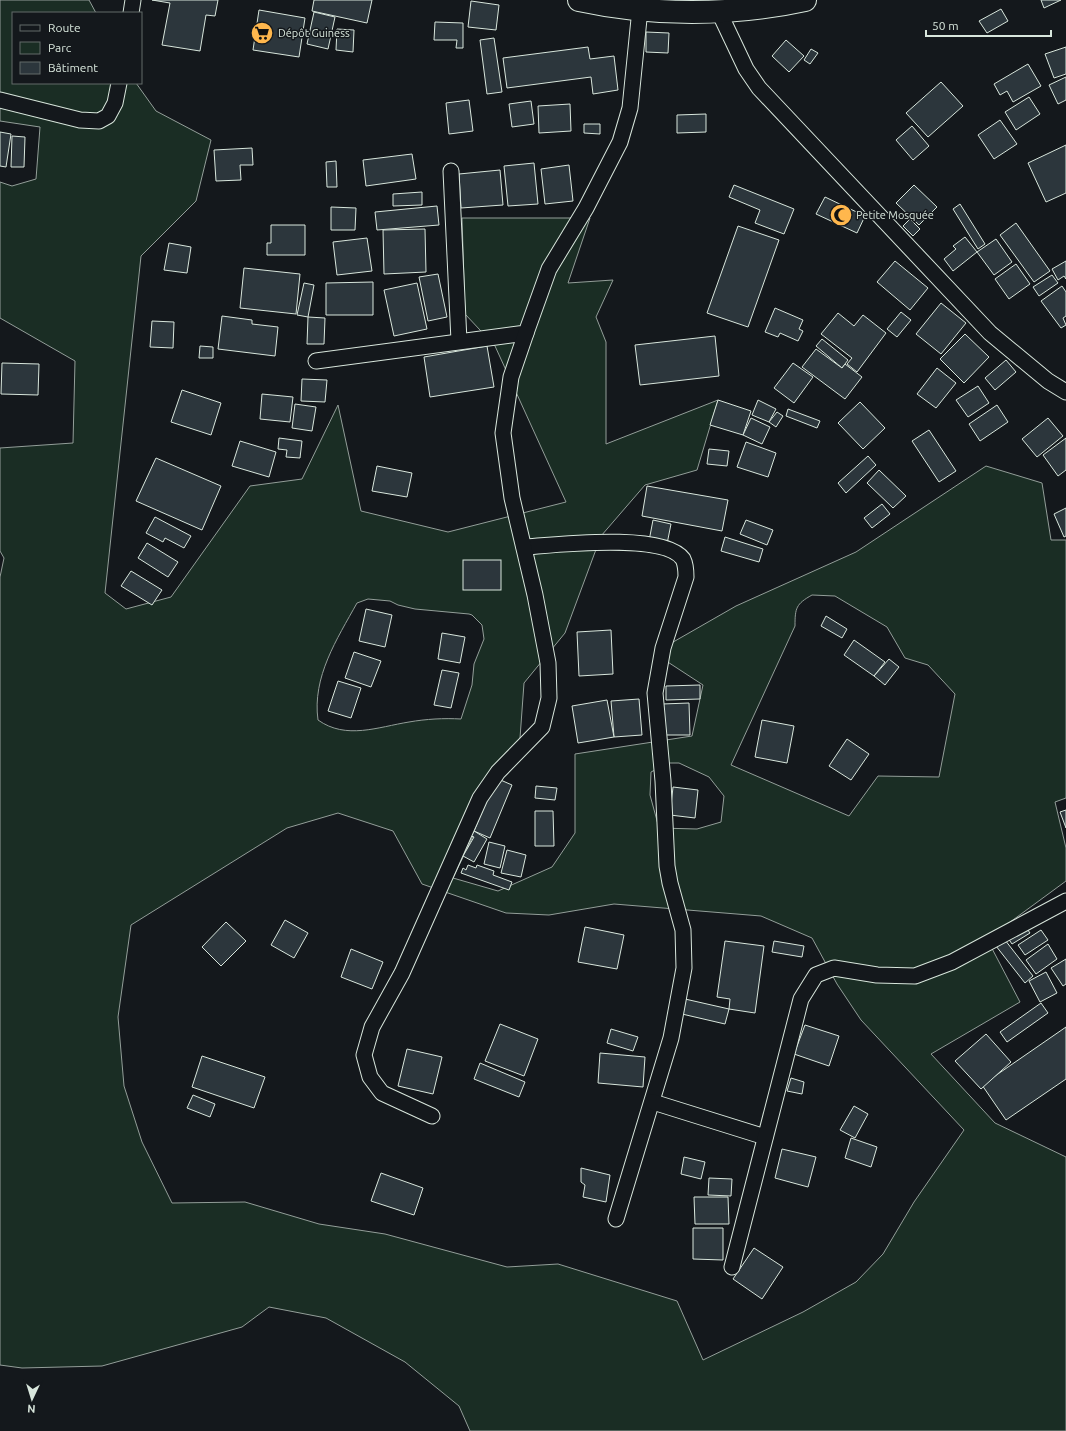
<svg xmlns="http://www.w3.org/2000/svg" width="1066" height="1431" font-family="Ubuntu,sans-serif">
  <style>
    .green { fill: #1a2d24; stroke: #939e99; fill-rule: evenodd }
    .building { fill: #2c363c; stroke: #d8e6dc }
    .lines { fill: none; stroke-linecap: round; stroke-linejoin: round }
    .street-casing { stroke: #d8e6dc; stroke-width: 17 }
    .highway-casing { stroke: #d8e6dc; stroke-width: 24 }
    .street { stroke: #14181c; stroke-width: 15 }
    .highway { stroke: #14181c; stroke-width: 22 }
    .labels { text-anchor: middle; stroke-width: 3; stroke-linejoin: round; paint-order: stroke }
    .poi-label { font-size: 11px; fill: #d8e6dc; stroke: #14181c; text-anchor: start }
  </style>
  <rect width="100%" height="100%" fill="#14181c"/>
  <!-- green -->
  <path class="green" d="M0,0H89L96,13H13V83H136L156,111L211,140L196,201L141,256L105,593L126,609L171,597L250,486L302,479L338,405L361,511L448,532L566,502L495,346L465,314L462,218H590L568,283L613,280L596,317L606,342V444L718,400L697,470L645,485L601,536L565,633L524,683L520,738L453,878L498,891L552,867L575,833V754L692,736L703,685L654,653L736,606L856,552L986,466L1042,483L1051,540H1066V798L1055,802L1066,848V881L987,939L1020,1002L931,1054L995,1123L1066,1157V1431H470L459,1406L405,1362L326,1318L269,1307L242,1327L102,1366L22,1368L0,1365V577L4,558L0,551V448L73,443L75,361L0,318V182L12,186L36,179L40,127L0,121ZM812,595L835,596L887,627L905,658L928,665L955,694L939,777L878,776L849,816L731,765L795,626C795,608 796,604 812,595ZM368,599L390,601L398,605L415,609L469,614L472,615L482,625L484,639L474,664L472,685L461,719C444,718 426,719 409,722C378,727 346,740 318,720C312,677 337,639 357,603ZM669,763H679L709,777L724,796L721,822L697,829L659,828L650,795L651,772ZM338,813L393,831L422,884L506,913L549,915L614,904L761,916L812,938L837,984L861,1020L964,1130L914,1202L883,1254L856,1282L803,1312L703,1360L677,1301L558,1264L507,1267L385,1234L319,1224L245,1202L172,1203L142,1142L124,1086L118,1017L131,925L287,828Z"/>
  <!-- building -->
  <g class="building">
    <polygon points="152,0 218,0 215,16 206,15 200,51 162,45 170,3"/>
    <polygon points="314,0 372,0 367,23 312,11"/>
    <polygon points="1041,0 1061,0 1044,8"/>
    <polygon points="471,1 499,5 496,30 468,27"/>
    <polygon points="1001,9 1008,21 987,33 979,21"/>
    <polygon points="259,10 305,18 299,57 253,50"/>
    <polygon points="314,12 335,17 328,49 307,44"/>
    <polygon points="435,22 463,23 463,48 456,48 457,40 434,40"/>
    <polygon points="337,29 354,30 353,52 336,50"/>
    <polygon points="646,32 669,33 668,53 646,52"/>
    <polygon points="494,38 502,92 487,94 480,40"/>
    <polygon points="786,40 804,56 789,72 772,56"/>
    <polygon points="588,47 590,59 614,56 618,90 593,94 591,77 507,88 503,58"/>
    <polygon points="1066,47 1066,74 1054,78 1045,54"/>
    <polygon points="811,49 818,53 810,64 804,60"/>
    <polygon points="1028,64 1041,86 1013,102 1007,91 1000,95 994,84"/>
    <polygon points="1066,77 1066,100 1058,104 1049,85"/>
    <polygon points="941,82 963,106 928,137 906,113"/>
    <polygon points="1029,97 1040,114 1016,130 1005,112"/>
    <polygon points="469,100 473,131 449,134 446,103"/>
    <polygon points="531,101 534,124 512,127 509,104"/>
    <polygon points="570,104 571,131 539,133 538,106"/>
    <polygon points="706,114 706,132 677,133 677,115"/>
    <polygon points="1000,120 1017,144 994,159 978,135"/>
    <polygon points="584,124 600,124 600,134 584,133"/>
    <polygon points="912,126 929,146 913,160 896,140"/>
    <polygon points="0,132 11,134 6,167 0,166"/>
    <polygon points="12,136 25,137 24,167 11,167"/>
    <polygon points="1066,145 1066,193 1046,202 1028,163"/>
    <polygon points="252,148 253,165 240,165 241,180 216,181 214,150"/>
    <polygon points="412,154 416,179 366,186 363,160"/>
    <polygon points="336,161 337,187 327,187 326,162"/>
    <polygon points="534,163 538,204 508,206 504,166"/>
    <polygon points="569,165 573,201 545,204 541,169"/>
    <polygon points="500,170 503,205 461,208 459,174"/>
    <polygon points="734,185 794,209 784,234 755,223 760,210 729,197"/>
    <polygon points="914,185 937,207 919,225 896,203"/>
    <polygon points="422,192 422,205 393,206 393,194"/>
    <polygon points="825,197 865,216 857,233 816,214"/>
    <polygon points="960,204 985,244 978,249 953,209"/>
    <polygon points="437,206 439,225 377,230 375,212"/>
    <polygon points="331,207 356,208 355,230 331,230"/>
    <polygon points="910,219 920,229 913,236 903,226"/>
    <polygon points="1016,223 1050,271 1034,282 1000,235"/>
    <polygon points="271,225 305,225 305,255 267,255 267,243 271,243"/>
    <polygon points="738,226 779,240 748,327 707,313"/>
    <polygon points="425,229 426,272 384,274 383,230"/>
    <polygon points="965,237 977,252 953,271 944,259 956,249 953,246"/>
    <polygon points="367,238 372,271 337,275 333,242"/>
    <polygon points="996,239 1012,262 994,275 977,252"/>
    <polygon points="169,243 191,247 187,273 164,270"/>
    <polygon points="895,261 928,288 910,310 877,282"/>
    <polygon points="1066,261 1066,279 1064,276 1058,280 1052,269"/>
    <polygon points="1016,264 1030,284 1009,299 995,279"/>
    <polygon points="244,268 300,274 296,314 240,308"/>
    <polygon points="438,274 447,317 428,321 419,277"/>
    <polygon points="1052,275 1058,283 1039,296 1033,287"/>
    <polygon points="373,282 373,315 326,315 326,283"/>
    <polygon points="304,283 314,285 308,317 297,315"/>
    <polygon points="417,283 427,329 394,336 384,290"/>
    <polygon points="1062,286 1066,292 1066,316 1063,318 1066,325 1061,328 1041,301"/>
    <polygon points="941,303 966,323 941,354 916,334"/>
    <polygon points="775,308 803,320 799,329 803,331 798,341 780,333 778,337 765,332"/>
    <polygon points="901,312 911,320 897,337 887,329"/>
    <polygon points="838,313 854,326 863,315 886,333 857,372 847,364 852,358 821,334"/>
    <polygon points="222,316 252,320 252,324 278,327 275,356 218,349"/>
    <polygon points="308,317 325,318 324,344 307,344"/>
    <polygon points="152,321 174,322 173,348 150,347"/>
    <polygon points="965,334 989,357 964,383 940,359"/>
    <polygon points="715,336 719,376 640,385 635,345"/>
    <polygon points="822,339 848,360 842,368 816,346"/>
    <polygon points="200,346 213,347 213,358 199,358"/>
    <polygon points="487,346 494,387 430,397 424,357"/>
    <polygon points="816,349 842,368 845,364 862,377 845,399 802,367"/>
    <polygon points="1006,360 1016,372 995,390 985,378"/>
    <polygon points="2,363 39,364 38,395 1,394"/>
    <polygon points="793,363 813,377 794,403 774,388"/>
    <polygon points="937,368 956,383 936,408 917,394"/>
    <polygon points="302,379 327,380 325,402 301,401"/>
    <polygon points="978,386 989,403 968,417 956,400"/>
    <polygon points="182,390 221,403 211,435 171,422"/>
    <polygon points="262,394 293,397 290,422 260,419"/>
    <polygon points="718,400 751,411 743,435 710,425"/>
    <polygon points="758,400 776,409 769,422 752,415"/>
    <polygon points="860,402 885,428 863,449 838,423"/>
    <polygon points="295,404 316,407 312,431 292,428"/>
    <polygon points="997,405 1008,422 980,441 969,424"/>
    <polygon points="788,409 820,421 817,428 786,416"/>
    <polygon points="777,412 783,416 776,427 769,422"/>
    <polygon points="751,418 770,427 762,444 743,435"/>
    <polygon points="1048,418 1063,436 1037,457 1022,439"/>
    <polygon points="929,430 956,471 939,482 912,441"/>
    <polygon points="279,438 302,441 300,458 286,457 287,450 278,449"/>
    <polygon points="1066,438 1066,470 1058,476 1043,455"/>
    <polygon points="240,441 276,452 269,477 232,466"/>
    <polygon points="746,442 776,453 768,477 737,467"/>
    <polygon points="709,449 729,451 727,466 707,464"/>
    <polygon points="868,456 876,465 846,493 838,483"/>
    <polygon points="156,458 221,486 202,530 136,501"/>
    <polygon points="377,466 412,473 407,497 372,491"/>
    <polygon points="879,470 906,496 893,508 867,483"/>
    <polygon points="647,486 728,500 722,531 642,516"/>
    <polygon points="882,504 890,514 872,528 864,518"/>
    <polygon points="1066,508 1066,536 1064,537 1054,514"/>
    <polygon points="155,517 191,536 184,548 165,538 163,542 146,533"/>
    <polygon points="653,520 671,524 667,544 649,541"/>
    <polygon points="746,520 773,530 767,545 740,534"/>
    <polygon points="725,537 763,549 759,562 721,551"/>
    <polygon points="147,543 178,562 168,577 138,558"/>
    <rect x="463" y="560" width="38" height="30"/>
    <polygon points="131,571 162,590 152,605 121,586"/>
    <polygon points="366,609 392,615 385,647 359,641"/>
    <polygon points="826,616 847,629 842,638 821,626"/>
    <polygon points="611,630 613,674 579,676 577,632"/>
    <polygon points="442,633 465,637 460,663 438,659"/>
    <polygon points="854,640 885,662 874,676 844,655"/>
    <polygon points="354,652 381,661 371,687 345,678"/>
    <polygon points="889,659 899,667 885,685 874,676"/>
    <polygon points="442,670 459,673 451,708 434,705"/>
    <polygon points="338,681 361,688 351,718 328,711"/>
    <polygon points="700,685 700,699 666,700 666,686"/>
    <polygon points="639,699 642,735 614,737 611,701"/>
    <polygon points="607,700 614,737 578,743 572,706"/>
    <polygon points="689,703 690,735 662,735 662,704"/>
    <polygon points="762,720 794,726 787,763 755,757"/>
    <polygon points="847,739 869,754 851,780 829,766"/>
    <polygon points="496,778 512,785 490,838 474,831"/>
    <polygon points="536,786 557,788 555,800 535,798"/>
    <polygon points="673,787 698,790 695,818 670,815"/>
    <polygon points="1066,810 1066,828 1060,812"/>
    <polygon points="535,811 553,811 554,846 535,846"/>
    <polygon points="474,831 487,839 474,862 463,856 474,837 471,836"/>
    <polygon points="489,842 505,846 500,868 484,864"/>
    <polygon points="507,850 526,855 521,877 501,873"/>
    <polygon points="468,865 476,868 477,865 494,871 493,875 512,882 509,890 461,873 463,868 466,870"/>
    <polygon points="285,920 308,933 294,958 271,945"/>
    <polygon points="226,922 246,941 221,966 202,947"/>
    <polygon points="1025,926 1030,933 1012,944 1008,938"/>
    <polygon points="585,927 624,935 617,969 578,962"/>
    <polygon points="1041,930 1048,940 1025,955 1018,945"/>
    <polygon points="1005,940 1033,976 1025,983 996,946"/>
    <polygon points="725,941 764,946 755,1013 729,1009 730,999 717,997"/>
    <polygon points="774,941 804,946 802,957 772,952"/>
    <polygon points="1048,944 1057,959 1036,974 1026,960"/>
    <polygon points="351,949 383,962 372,989 341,977"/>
    <polygon points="1066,959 1066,984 1063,986 1051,968"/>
    <polygon points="1046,972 1057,993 1040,1002 1029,981"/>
    <polygon points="685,999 729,1009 725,1024 682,1014"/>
    <polygon points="1041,1003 1048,1013 1007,1042 1000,1032"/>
    <polygon points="500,1024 538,1039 524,1076 485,1061"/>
    <polygon points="805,1025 839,1036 829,1066 794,1054"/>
    <polygon points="1066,1027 1066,1079 1006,1120 982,1085"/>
    <polygon points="611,1029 638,1037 633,1051 607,1043"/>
    <polygon points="986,1034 1011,1062 981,1089 955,1061"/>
    <polygon points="407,1049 442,1057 433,1094 398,1086"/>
    <polygon points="600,1053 645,1057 643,1087 598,1083"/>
    <polygon points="202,1056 265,1077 254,1108 192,1087"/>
    <polygon points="480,1063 525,1082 519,1097 474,1079"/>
    <polygon points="791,1078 804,1082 802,1094 787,1091"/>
    <polygon points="193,1095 215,1104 210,1117 187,1108"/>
    <polygon points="854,1106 868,1114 855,1138 840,1130"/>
    <polygon points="851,1138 877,1147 871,1167 845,1158"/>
    <polygon points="782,1149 816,1157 808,1187 775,1178"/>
    <polygon points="684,1157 705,1162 701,1179 681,1174"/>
    <polygon points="581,1168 610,1175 606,1202 583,1197 585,1185 581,1182"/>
    <polygon points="381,1173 423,1188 414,1215 371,1201"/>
    <polygon points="709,1178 732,1179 731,1196 708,1195"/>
    <polygon points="694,1197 728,1197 729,1224 695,1224"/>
    <polygon points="693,1228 723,1228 723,1260 693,1259"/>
    <polygon points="754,1248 783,1267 762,1299 733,1279"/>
  </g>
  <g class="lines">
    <!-- street casing -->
    <g class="street-casing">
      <g id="street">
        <polyline points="719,12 746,69 759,88 990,333 1048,381 1066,392"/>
        <polyline points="131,13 133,0"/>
        <polyline points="0,100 80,120 99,121 108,116 115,103 119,83"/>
        <polyline points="451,171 459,341"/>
        <polyline points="316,361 526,333 549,269 586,208 620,142 630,108 640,9"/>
        <path d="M524,547C554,545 664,532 683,559C686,565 686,571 686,577L663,648L655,693L663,781L667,866L670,883L683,930L684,968L671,1038L616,1219"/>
        <polyline points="653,1102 765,1137"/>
        <polyline points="432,1116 382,1093 370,1077 364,1055 372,1027 402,973 480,798 498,772 542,727 549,698 548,663 535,595 512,498 503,433 511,377 526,333"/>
        <polyline points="732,1267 801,999 816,975 834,968 877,975 915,976 952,962 1066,901"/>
      </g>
    </g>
    <!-- highway casing -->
    <g class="highway-casing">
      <path id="highway" d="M579,0C652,16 732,16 805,0"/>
    </g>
    <!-- street -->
    <use href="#street" class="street"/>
    <!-- highway -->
    <use href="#highway" class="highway"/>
  </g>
  <!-- icons -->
  <defs>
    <g id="supermarket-disc" transform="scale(1.15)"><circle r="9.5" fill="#ffb74d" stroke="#14181c"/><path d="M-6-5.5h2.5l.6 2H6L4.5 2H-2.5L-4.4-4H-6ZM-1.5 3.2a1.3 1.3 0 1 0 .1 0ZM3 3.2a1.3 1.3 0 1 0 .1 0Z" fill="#111"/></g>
    <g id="mosque-disc" transform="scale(1.15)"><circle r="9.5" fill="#ffb74d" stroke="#14181c"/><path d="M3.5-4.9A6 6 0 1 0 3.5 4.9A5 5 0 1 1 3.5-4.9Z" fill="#111"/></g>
  </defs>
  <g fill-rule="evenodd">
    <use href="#supermarket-disc" x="262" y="33"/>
    <use href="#mosque-disc" x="841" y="215"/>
  </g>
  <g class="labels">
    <!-- poi labels -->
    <g class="poi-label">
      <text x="278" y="37">Dépôt Guiness</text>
      <text x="856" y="219">Petite Mosquée</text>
    </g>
  </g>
  <!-- legend -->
  <rect x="12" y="12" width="130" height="72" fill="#14181c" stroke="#626a69"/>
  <rect x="20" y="25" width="20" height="6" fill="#14181c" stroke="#626a69"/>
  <text x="48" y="32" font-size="12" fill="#d8e6dc">Route</text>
  <rect x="20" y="42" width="20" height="12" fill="#1a2d24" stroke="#626a69"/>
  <text x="48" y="52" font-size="12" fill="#d8e6dc">Parc</text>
  <rect x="20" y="62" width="20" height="12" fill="#2c363c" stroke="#626a69"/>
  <text x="48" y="72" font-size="12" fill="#d8e6dc">Bâtiment</text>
  <!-- north arrow -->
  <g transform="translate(32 1399) rotate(184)" stroke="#14181c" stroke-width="3" paint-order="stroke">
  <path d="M0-3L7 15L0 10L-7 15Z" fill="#d8e6dc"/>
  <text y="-6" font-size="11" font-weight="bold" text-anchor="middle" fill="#d8e6dc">N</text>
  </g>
  <!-- scale -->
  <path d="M926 30v6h125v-6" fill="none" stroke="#d8e6dc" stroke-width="2"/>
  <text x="932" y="30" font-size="12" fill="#d8e6dc" stroke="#14181c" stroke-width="3" paint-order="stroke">50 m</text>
</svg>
